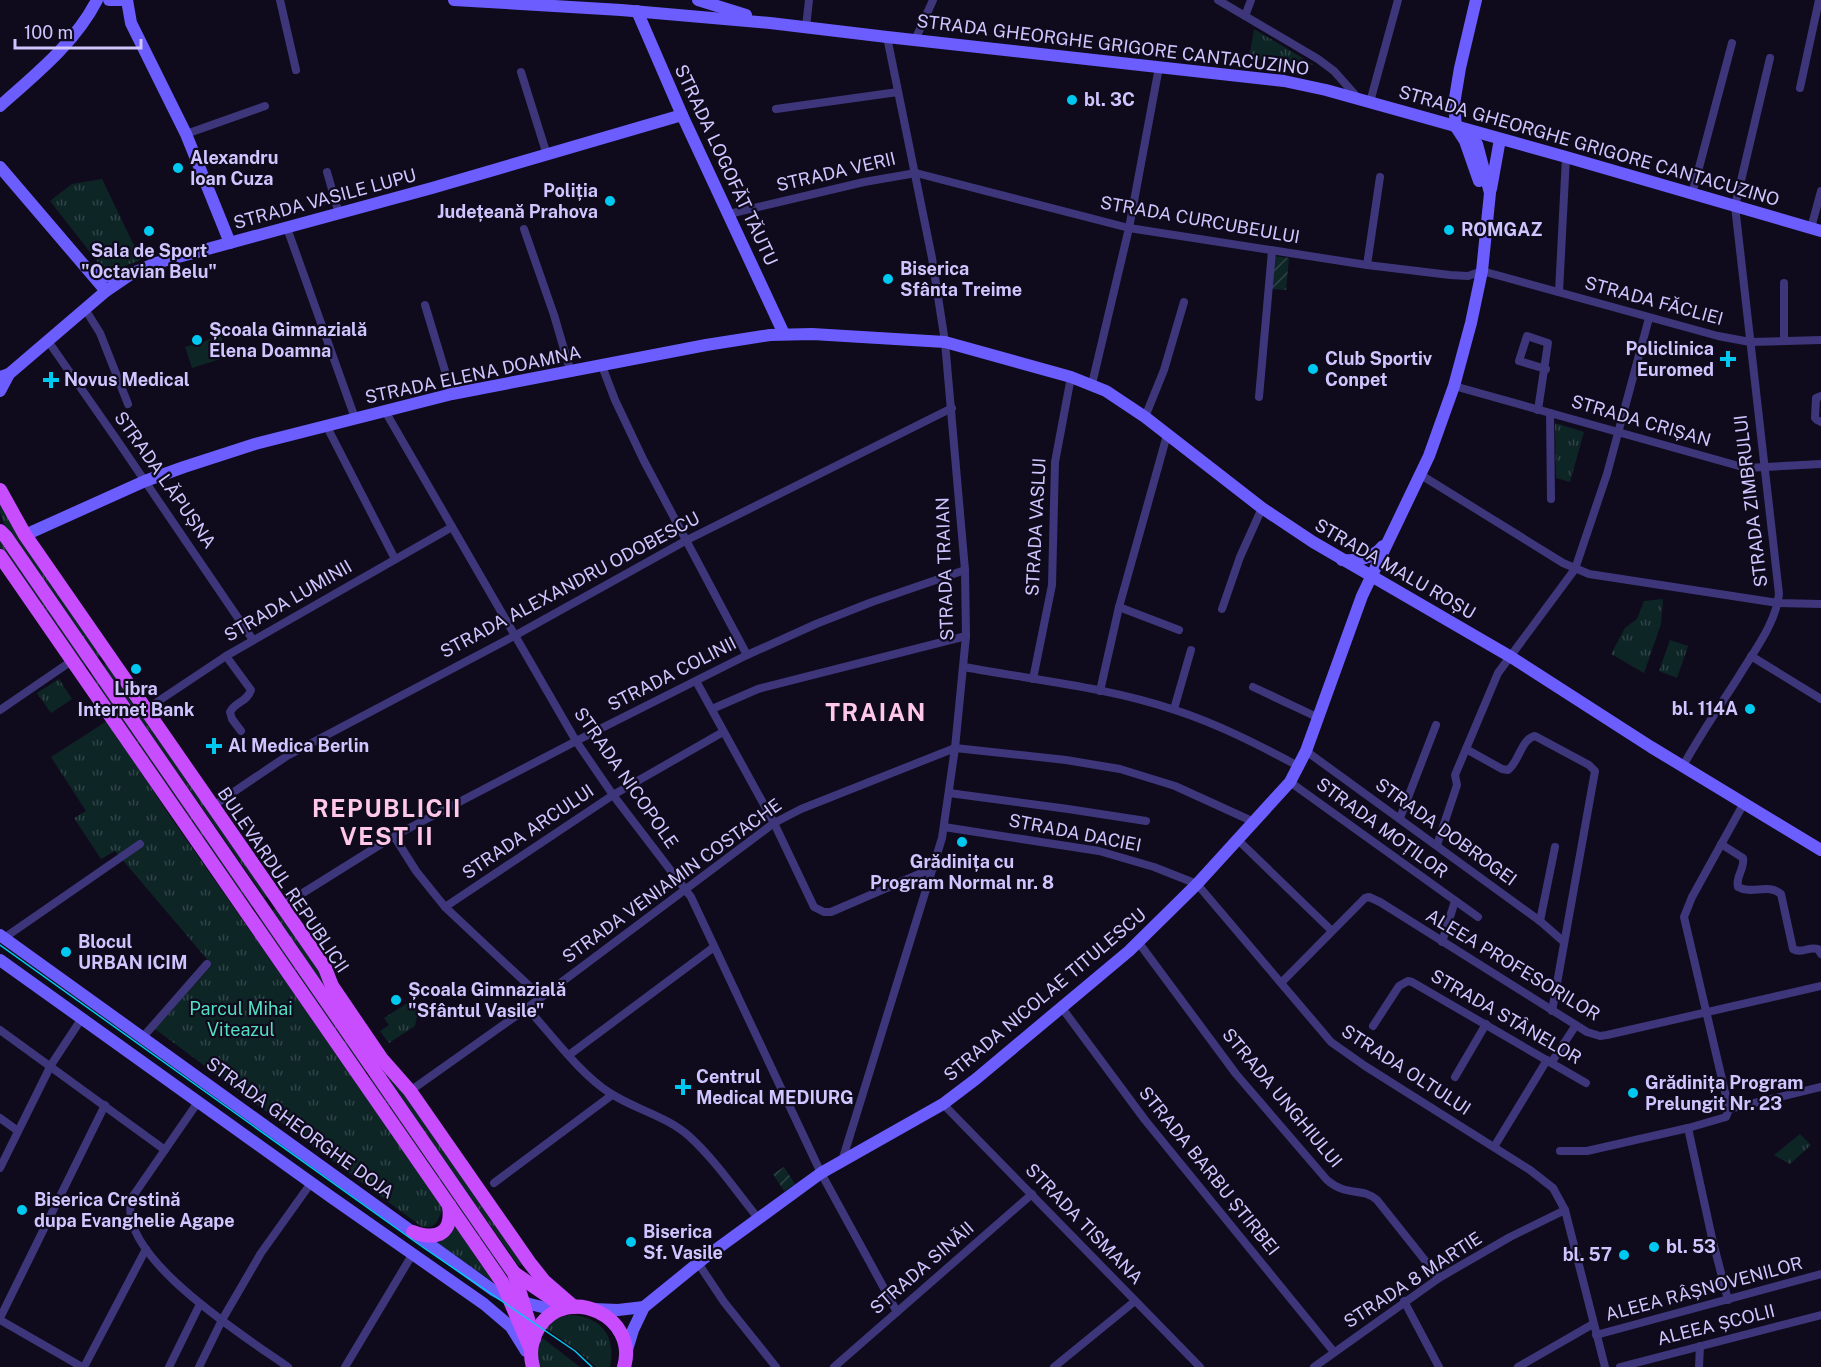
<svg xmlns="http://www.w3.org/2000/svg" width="1821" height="1367" font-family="'Public Sans',sans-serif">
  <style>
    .grass { fill: url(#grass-tufts) }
    .garden { fill: url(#garden-furrows) }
    .pitch { fill: #0e2526 }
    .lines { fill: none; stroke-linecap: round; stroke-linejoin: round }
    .street { stroke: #3d367b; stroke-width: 8 }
    .secondary { stroke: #6c5dff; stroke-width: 12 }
    .primary { stroke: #c84dff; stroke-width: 14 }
    .tram { stroke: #00c9f1; stroke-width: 1.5 }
    .poi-dot { fill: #00c9f1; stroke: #0f0b1c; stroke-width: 2 }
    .labels { text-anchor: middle; stroke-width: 4.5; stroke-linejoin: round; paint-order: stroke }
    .street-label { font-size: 18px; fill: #d0c6ff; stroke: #0f0b1c }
    .poi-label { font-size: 18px; font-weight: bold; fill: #d0c6ff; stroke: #0f0b1c; text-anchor: start }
    .park-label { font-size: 18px; fill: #54dec4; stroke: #0f0b1c }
    .district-label { font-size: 24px; font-weight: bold; letter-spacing: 1.5px; fill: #ffc8e8; stroke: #0f0b1c }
  </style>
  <defs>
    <pattern id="grass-tufts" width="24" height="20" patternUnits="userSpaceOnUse" patternTransform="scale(1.5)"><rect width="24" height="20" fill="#0e2526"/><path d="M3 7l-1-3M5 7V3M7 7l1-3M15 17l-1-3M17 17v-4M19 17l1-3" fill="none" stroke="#304347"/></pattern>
    <pattern id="garden-furrows" width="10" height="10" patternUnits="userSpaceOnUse" patternTransform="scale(1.5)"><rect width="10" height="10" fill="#0e2526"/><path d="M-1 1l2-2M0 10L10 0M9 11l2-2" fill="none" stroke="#304347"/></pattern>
  </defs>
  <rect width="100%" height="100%" fill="#0f0b1c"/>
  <!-- grass -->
  <g class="grass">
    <polygon points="1254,29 1314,65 1297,64 1278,59 1249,59"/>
    <polygon points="102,179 141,260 116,269 110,270 101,266 50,201 72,184"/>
    <polygon points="1555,423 1584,432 1570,482 1556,478"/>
    <polygon points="0,505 103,655 96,659 5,527 0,513"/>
    <polygon points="0,536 89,664 83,668 0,549"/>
    <polygon points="1663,599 1661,624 1644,673 1611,654 1625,628 1637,619 1644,601"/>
    <polygon points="1670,640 1688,646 1677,678 1659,671"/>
    <polygon points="108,662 271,895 265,898 103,666"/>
    <polygon points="96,672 257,904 251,907 90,675"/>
    <polygon points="59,679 72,699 51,713 37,693"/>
    <path d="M107,721L172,819L444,1208C436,1220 439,1228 422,1227L155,1029L212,965L115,851L101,859L74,818L86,811L51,757Z"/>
    <polygon points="276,908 317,967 332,997 270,912"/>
    <polygon points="262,917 369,1069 362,1073 257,921"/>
    <polygon points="412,1000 420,1012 417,1016 415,1026 389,1043 380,1031 389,1025 384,1018"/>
    <polygon points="384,1069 403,1090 522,1264 519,1266 381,1071"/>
    <polygon points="373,1075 509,1272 504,1275 368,1079"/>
    <polygon points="1800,1134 1811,1145 1790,1164 1774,1155"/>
    <polygon points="455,1225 502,1288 437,1243 449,1234"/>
    <path d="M572,1315C603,1318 616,1337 610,1367H596L577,1350L545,1328L559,1317Z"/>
    <polygon points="540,1336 580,1367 538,1367 536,1346"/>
  </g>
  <!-- garden -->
  <g class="garden">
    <polygon points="1274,256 1289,258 1286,290 1271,289"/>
    <polygon points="784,1167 795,1184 784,1191 773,1174"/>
  </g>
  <!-- pitch -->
  <polygon class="pitch" points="221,336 227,357 192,368 185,347"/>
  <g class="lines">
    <!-- street -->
    <g class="street">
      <polyline points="280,0 296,70"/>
      <polyline points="1218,0 1318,59 1334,71 1358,98"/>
      <polyline points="1245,16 1251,0"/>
      <polyline points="806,27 809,0"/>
      <polyline points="915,40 933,0"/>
      <polyline points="521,72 547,155"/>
      <polyline points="1800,88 1819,0"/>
      <polyline points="1370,102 1398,0"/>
      <polyline points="776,109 898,92"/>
      <polyline points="186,134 265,106"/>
      <polyline points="327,172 339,214"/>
      <polyline points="1692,194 1732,43"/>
      <polyline points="729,214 864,182 916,173 1129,228 1367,265 1450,275 1468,276 1482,271 1718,336 1750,342 1821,340"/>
      <polyline points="287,228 355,418"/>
      <polyline points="1811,228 1821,191"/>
      <polyline points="524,229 554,315 571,373"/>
      <polyline points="1367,265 1380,177"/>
      <polyline points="1559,292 1566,157"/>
      <polyline points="425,305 452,394"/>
      <polyline points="85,309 100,333 128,404"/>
      <polyline points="48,341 117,440 253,640"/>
      <polyline points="1784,341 1784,283"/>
      <polyline points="602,366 615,400 644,461 747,655"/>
      <polyline points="1092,384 1129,228 1159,67"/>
      <polyline points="1454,386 1746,468 1821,464"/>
      <polyline points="1821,396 1816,398 1815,418 1817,420 1821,422"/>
      <polyline points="1259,397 1272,251"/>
      <polyline points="1538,410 1548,343 1527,336 1519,361 1546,369"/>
      <polyline points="385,411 576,741 613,795 691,897 821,1173 897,1312"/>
      <polyline points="1550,413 1551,499"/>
      <polyline points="1145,417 1164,370 1184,302"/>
      <polyline points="326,425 395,559"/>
      <polyline points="1421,475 1563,563 1589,574 1778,603 1821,604"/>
      <polyline points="1119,607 1179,630"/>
      <polyline points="1222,609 1240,557 1262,508"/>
      <path d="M226,656L251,690C247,702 235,702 230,712L232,719L241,731"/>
      <polyline points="1751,656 1821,699"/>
      <path d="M964,667C1034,680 1107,687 1175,710C1218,724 1259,745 1300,767"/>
      <polyline points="1033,679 1052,585 1055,462 1071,377"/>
      <polyline points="696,681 774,823 814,907 824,912 831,912 933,868"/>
      <polyline points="1253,687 1319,718"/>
      <polyline points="1100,691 1119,607 1167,435"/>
      <polyline points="712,709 758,689 966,636"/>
      <polyline points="1174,709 1191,650"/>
      <polyline points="0,710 73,660"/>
      <polyline points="145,710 226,656 452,527"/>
      <path d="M1466,749L1502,769L1508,770C1519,762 1521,739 1535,736L1589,765L1595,771L1552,1011"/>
      <polyline points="1306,751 1540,921 1564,942"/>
      <path d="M1683,766C1700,735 1720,706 1739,676C1754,651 1776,623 1779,594L1735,206L1770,58"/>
      <polyline points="1290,782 1478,917"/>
      <polyline points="949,793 1068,809 1146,821"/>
      <polyline points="213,806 287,756 516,635 687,540 952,408"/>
      <polyline points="1400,818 1436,725"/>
      <polyline points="944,827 1099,851 1154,867 1197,884 1331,1042 1365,1066 1530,1170 1553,1188 1565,1210 1605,1367"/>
      <polyline points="394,836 416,871 445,907 541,997"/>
      <polyline points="1238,840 1332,931"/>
      <path d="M1721,844L1743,858C1745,869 1735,877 1738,887C1752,895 1768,883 1781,894L1793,949C1801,954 1809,946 1818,949L1821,954"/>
      <polyline points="1437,845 1457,785 1455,775 1498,673 1575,569 1607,474 1649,318"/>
      <polyline points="282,906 394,836 582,738 747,655 816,624 872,602 965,570"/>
      <polyline points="445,907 613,795 723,732"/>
      <polyline points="1540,921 1555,847"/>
      <polyline points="4,938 140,844"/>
      <polyline points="1442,942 1455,901"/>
      <path d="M1139,943L1236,1074L1327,1180C1348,1198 1361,1186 1377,1200L1439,1278"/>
      <polyline points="1281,983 1365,898 1369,897 1380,902 1587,1032 1600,1036 1607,1035 1821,986"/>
      <path d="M527,1008C551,1034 580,1074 610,1093C636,1110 667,1116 690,1137C716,1161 736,1191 758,1218"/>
      <polyline points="1062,1008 1145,1120 1334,1352"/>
      <polyline points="1373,1026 1399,986 1408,981 1412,982 1586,1083"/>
      <polyline points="0,1030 165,1150"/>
      <polyline points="143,1037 207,964"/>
      <polyline points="569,1055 714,947"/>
      <polyline points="1551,1063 1576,1025"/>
      <polyline points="1455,1077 1486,1024"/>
      <polyline points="410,1091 527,1008 774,823 801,809 955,748 1066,760 1120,769 1175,786 1254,822"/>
      <path d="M198,1102L133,1196C109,1253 250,1340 288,1367"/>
      <polyline points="943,1104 1200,1367"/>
      <polyline points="1729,1109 1684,917 1692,897 1744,803"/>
      <polyline points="1729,1109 1821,1087"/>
      <polyline points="0,1118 18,1131"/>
      <polyline points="1688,1128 1712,1238 1728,1300"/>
      <polyline points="1494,1147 1547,1060"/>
      <polyline points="1560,1151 1587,1151 1688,1128 1726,1117 1729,1109"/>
      <polyline points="842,1161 942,838 955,748 966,636 965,570 945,342 932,258 887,37"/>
      <polyline points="0,1168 51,1065 82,1018"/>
      <polyline points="494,1183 612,1095"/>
      <polyline points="698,1263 724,1302 776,1367"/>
      <polyline points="1404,1301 1439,1367"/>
      <polyline points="0,1318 105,1105"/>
      <polyline points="0,1320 82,1367"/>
      <polyline points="1596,1335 1821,1274"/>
      <polyline points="84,1367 146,1249"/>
      <polyline points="169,1367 200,1304"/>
      <polyline points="199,1367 222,1320 261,1253 311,1183"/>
      <polyline points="345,1367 412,1255"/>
      <polyline points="834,1367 1032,1194"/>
      <polyline points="1054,1367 1135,1301"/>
      <polyline points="1314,1367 1439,1278 1510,1237 1565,1210"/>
      <polyline points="1518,1367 1593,1324"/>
      <polyline points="1620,1367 1821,1315"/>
      <polyline points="1699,1367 1700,1346"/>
    </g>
    <!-- secondary -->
    <g class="secondary">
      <polyline points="109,0 122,0"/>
      <polyline points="127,0 131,23 186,134 230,243"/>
      <polyline points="454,0 621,10 770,23 887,37 1284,81 1326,90 1566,157 1821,231"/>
      <polyline points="698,0 746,15"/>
      <polyline points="1476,0 1460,68 1454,104 1456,127 1465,141 1479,181"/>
      <polyline points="637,11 682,115 784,334"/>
      <path d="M0,106C36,74 75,43 97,0"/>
      <polyline points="0,167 106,291"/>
      <polyline points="1491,189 1500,139"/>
      <polyline points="91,273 122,279"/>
      <polyline points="0,377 9,374 106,291 131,274 156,263 432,188 682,115"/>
      <polyline points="0,391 9,374"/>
      <polyline points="25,535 145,481 184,467 255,444 452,394 706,345 770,335 812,334 945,342 1071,377 1106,391 1145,417 1262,508 1313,542 1511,657 1651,747 1821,850"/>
      <path d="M1342,560C1358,561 1372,559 1383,546"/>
      <polyline points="0,935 493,1290 510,1299 558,1311"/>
      <polyline points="0,960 331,1197 484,1304 511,1327 526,1351"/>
      <polyline points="593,1309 618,1310 644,1307"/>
      <polyline points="626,1353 633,1330 644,1307 703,1259 821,1173 943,1104 976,1079 1129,951 1197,884 1290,782 1306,751 1362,596 1429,456 1454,386 1471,323 1482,271 1490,193 1477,144 1471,136 1456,127"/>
    </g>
    <!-- primary -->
    <g class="primary">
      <polyline points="0,490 25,535 325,968 332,986 381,1058 410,1091 529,1262 544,1281 574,1307"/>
      <polyline points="0,531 6,537 514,1273 534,1339"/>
      <polyline points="0,556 502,1282 531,1350"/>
      <path d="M413,1232C438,1241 453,1233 449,1205"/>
      <polyline points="514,1273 561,1305"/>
      <path d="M533,1367C529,1353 531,1340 539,1327C568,1283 639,1317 624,1367"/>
    </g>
    <!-- tram -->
    <polyline class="tram" points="0,945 424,1248 575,1351 592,1367"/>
  </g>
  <!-- markers -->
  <g class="poi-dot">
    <circle cx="1072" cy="100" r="6"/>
    <circle cx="178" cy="168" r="6"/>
    <circle cx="610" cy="201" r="6"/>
    <circle cx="1449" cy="230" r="6"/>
    <circle cx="149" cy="231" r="6"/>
    <circle cx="888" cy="279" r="6"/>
    <circle cx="197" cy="340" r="6"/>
    <path d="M1725 350h6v6h6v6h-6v6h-6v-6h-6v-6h6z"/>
    <circle cx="1313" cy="369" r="6"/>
    <path d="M48 371h6v6h6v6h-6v6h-6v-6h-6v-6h6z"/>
    <circle cx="136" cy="669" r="6"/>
    <circle cx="1750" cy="709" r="6"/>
    <path d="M211 737h6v6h6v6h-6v6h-6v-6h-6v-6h6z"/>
    <circle cx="962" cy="842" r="6"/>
    <circle cx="66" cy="952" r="6"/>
    <circle cx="396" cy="1000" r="6"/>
    <path d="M680 1078h6v6h6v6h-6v6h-6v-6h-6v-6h6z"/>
    <circle cx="1633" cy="1093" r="6"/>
    <circle cx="22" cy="1210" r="6"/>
    <circle cx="631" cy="1242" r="6"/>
    <circle cx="1654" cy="1247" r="6"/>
    <circle cx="1624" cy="1255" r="6"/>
  </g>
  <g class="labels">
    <!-- street labels -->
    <g class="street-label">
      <text transform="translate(1113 45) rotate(7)" y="6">STRADA GHEORGHE GRIGORE CANTACUZINO</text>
      <text transform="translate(1589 146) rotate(16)" y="6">STRADA GHEORGHE GRIGORE CANTACUZINO</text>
      <text transform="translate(726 165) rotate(65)" y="6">STRADA LOGOFĂT TĂUTU</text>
      <text transform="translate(836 172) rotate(-13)" y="6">STRADA VERII</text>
      <text transform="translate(325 199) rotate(-15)" y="6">STRADA VASILE LUPU</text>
      <text transform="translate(1200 220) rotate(10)" y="6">STRADA CURCUBEULUI</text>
      <text transform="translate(1654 301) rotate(15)" y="6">STRADA FĂCLIEI</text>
      <text transform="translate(473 375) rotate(-12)" y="6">STRADA ELENA DOAMNA</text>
      <text transform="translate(1641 421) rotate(16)" y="6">STRADA CRIȘAN</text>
      <text transform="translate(165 480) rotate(55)" y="6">STRADA LĂPUȘNA</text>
      <text transform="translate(1751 501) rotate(-97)" y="6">STRADA ZIMBRULUI</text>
      <text transform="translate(1036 527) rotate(-87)" y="6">STRADA VASLUI</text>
      <text transform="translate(945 569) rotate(-92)" y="6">STRADA TRAIAN</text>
      <text transform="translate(1395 569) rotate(30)" y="6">STRADA MALU ROȘU</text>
      <text transform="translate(570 585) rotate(-28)" y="6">STRADA ALEXANDRU ODOBESCU</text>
      <text transform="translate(288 601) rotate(-30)" y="6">STRADA LUMINII</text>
      <text transform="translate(672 674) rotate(-27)" y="6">STRADA COLINII</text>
      <text transform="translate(626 778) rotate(55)" y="6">STRADA NICOPOLE</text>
      <text transform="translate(1382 828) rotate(36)" y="6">STRADA MOȚILOR</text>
      <text transform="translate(528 832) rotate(-34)" y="6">STRADA ARCULUI</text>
      <text transform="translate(1446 832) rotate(36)" y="6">STRADA DOBROGEI</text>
      <text transform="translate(1075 833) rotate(11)" y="6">STRADA DACIEI</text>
      <text transform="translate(283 880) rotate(56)" y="6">BULEVARDUL REPUBLICII</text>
      <text transform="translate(672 881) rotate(-36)" y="6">STRADA VENIAMIN COSTACHE</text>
      <text transform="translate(1513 965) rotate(31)" y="6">ALEEA PROFESORILOR</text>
      <text transform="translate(1045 995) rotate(-40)" y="6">STRADA NICOLAE TITULESCU</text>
      <text transform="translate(1506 1017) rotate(30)" y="6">STRADA STÂNELOR</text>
      <text transform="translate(1406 1070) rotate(33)" y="6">STRADA OLTULUI</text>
      <text transform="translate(1282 1098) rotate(50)" y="6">STRADA UNGHIULUI</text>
      <text transform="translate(300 1128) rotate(36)" y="6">STRADA GHEORGHE DOJA</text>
      <text transform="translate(1209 1171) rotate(51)" y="6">STRADA BARBU ȘTIRBEI</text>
      <text transform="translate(1084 1224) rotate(46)" y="6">STRADA TISMANA</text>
      <text transform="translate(922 1268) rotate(-41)" y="6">STRADA SINĂII</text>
      <text transform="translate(1413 1280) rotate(-33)" y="6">STRADA 8 MARTIE</text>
      <text transform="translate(1704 1289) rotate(-15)" y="6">ALEEA RÂȘNOVENILOR</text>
      <text transform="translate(1716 1325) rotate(-14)" y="6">ALEEA ȘCOLII</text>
    </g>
    <!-- poi labels -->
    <g class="poi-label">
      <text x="1084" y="106">bl. 3C</text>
      <text x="190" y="164">Alexandru<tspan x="190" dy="21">Ioan Cuza</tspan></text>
      <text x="598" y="197" text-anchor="end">Poliția<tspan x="598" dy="21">Județeană Prahova</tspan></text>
      <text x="1461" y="236">ROMGAZ</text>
      <text x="149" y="257" text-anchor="middle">Sala de Sport<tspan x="149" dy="21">"Octavian Belu"</tspan></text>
      <text x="900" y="275">Biserica<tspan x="900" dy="21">Sfânta Treime</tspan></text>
      <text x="209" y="336">Școala Gimnazială<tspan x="209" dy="21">Elena Doamna</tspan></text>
      <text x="1714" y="355" text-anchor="end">Policlinica<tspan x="1714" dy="21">Euromed</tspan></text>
      <text x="1325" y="365">Club Sportiv<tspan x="1325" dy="21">Conpet</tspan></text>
      <text x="64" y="386">Novus Medical</text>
      <text x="136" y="695" text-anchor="middle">Libra<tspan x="136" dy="21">Internet Bank</tspan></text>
      <text x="1738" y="715" text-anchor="end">bl. 114A</text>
      <text x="228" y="752">Al Medica Berlin</text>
      <text x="962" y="868" text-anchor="middle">Grădinița cu<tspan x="962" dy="21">Program Normal nr. 8</tspan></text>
      <text x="78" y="948">Blocul<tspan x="78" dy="21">URBAN ICIM</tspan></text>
      <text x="408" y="996">Școala Gimnazială<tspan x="408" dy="21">"Sfântul Vasile"</tspan></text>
      <text x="696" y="1083">Centrul<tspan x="696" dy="21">Medical MEDIURG</tspan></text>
      <text x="1645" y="1089">Grădinița Program<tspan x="1645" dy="21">Prelungit Nr. 23</tspan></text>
      <text x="34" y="1206">Biserica Crestină<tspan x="34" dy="21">dupa Evanghelie Agape</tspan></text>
      <text x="643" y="1238">Biserica<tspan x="643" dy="21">Sf. Vasile</tspan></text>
      <text x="1666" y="1253">bl. 53</text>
      <text x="1612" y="1261" text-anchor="end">bl. 57</text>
    </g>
    <!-- park labels -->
    <g class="park-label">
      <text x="241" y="1015">Parcul Mihai<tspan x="241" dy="21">Viteazul</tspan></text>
    </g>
    <!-- district labels -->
    <g class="district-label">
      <text x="876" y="721">TRAIAN</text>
      <text x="387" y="817">REPUBLICII<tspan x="387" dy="28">VEST II</tspan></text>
    </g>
  </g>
  <!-- scale -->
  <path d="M15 39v9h126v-9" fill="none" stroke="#d0c6ff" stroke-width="3"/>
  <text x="24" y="39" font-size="18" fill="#d0c6ff" stroke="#0f0b1c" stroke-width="4.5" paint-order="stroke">100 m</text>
</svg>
